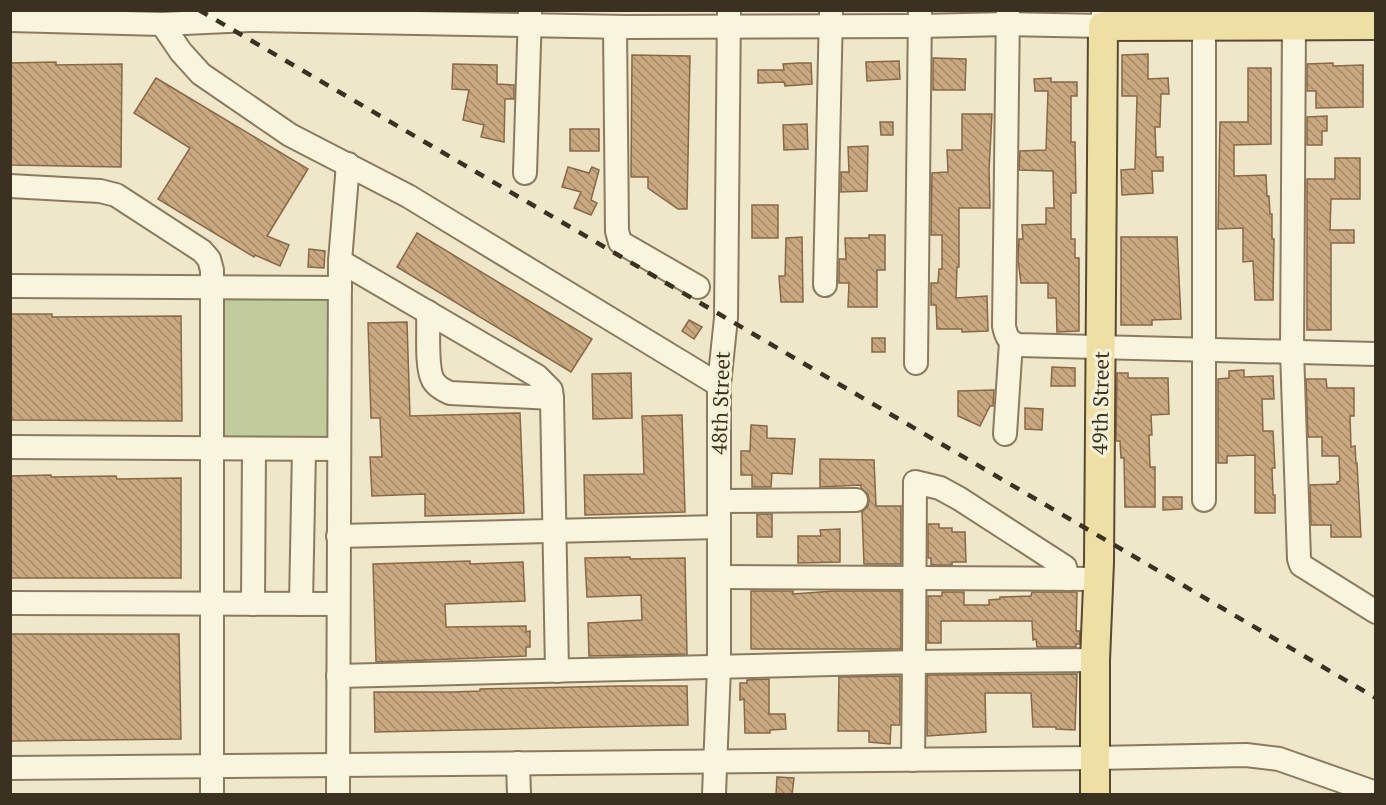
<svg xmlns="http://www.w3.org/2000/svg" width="1386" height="805" font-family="'PT Serif',serif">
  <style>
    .green { fill: #c1cc9d }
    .building { fill: url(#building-back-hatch); stroke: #886845; stroke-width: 1.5 }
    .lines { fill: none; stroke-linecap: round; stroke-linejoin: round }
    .minor-casing { stroke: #8a7b5e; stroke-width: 26 }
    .major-casing { stroke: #584932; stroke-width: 32 }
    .minor { stroke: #f8f4dd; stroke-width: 22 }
    .major { stroke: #eee0a4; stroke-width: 28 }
    .rail { stroke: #3b3121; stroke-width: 4.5; stroke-dasharray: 10 10; stroke-linecap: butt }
    .labels { text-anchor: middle; stroke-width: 6; stroke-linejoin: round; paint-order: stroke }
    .street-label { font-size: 21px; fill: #3b3121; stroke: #f5f1d9 }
  </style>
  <defs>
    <pattern id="building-back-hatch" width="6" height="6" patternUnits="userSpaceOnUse" patternTransform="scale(1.5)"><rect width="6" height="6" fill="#caa981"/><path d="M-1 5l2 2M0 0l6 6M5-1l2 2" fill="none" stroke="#a58a69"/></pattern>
  </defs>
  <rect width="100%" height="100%" fill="#eee7ca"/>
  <!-- green -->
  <polygon class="green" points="331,294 333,442 221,441 222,296"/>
  <!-- building -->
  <g class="building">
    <polygon points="1148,54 1148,79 1168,78 1169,94 1161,94 1160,127 1155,127 1156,157 1163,157 1163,171 1152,171 1153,193 1122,195 1121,170 1135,169 1137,96 1122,96 1122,55"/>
    <polygon points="632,55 690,56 687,209 678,209 648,188 648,177 631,177"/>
    <polygon points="933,58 966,59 965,90 933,90"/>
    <polygon points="899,61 900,79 867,81 866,62"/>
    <polygon points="56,62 56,65 122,64 121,167 10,165 10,63"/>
    <polygon points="800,63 811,63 812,84 785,86 784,82 758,83 758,70 784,70 783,64"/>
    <polygon points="1333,63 1333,66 1363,65 1363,107 1316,108 1316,91 1307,91 1307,64"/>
    <polygon points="453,64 497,65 497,84 514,85 514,99 505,99 504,142 481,137 484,125 463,120 469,90 452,89"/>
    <polygon points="1248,68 1271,68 1271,144 1234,145 1234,176 1266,175 1267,196 1269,196 1270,214 1272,214 1272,239 1274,239 1273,300 1255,300 1253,261 1243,262 1243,228 1218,229 1220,122 1248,122"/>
    <polygon points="156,78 308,169 267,236 289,245 280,266 255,255 254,257 158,199 190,148 134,113"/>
    <polygon points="1051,78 1051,82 1077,82 1077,96 1071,96 1071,142 1075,142 1076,193 1071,193 1071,239 1075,239 1075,258 1079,258 1079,331 1057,332 1056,298 1048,298 1048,283 1021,283 1018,260 1019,239 1023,239 1022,225 1046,224 1046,208 1054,208 1053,171 1019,170 1020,151 1046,150 1048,91 1035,91 1034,79"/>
    <polygon points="962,114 992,114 989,170 990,208 959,208 959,267 957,267 956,298 987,296 988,331 962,332 962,329 937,329 936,305 931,305 931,283 938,283 939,269 942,269 942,235 931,235 932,173 948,172 947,150 962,150"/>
    <polygon points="1327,116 1327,131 1322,131 1322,145 1307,145 1307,117"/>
    <polygon points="880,122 893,122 893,135 881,135"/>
    <polygon points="807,124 808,149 784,150 783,125"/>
    <rect x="570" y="129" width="29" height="22"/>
    <polygon points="868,146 867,191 841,192 841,172 849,172 848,147"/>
    <polygon points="1335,158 1360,158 1360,199 1331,199 1330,230 1354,230 1354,243 1331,243 1331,330 1307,330 1307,179 1335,179"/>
    <polygon points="568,167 589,173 592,167 599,170 591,200 597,203 591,215 574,208 581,192 562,187"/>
    <rect x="752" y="205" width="26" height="33"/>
    <polygon points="417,233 592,339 571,372 397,267"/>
    <polygon points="869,235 885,235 885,270 877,270 877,307 848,307 849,283 839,283 839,259 846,259 845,238 869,238"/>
    <polygon points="802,237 803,302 781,302 779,276 785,276 786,238"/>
    <polygon points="1121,237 1177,237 1181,319 1152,320 1152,325 1121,325"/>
    <polygon points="309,249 325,251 324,268 308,267"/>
    <polygon points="10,314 52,314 52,317 181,316 182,421 10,420"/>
    <polygon points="689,320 702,327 694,339 682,331"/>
    <polygon points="407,322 410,416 520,413 524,513 425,516 425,494 372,496 370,457 382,457 380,418 371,418 368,323"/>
    <rect x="872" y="338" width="13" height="14"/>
    <polygon points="1052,367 1075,368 1075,386 1051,386"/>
    <polygon points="1244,370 1244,377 1273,376 1274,399 1262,399 1263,431 1273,431 1275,468 1272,468 1273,495 1275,495 1275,513 1255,513 1255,455 1227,456 1227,463 1218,463 1218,379 1229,378 1229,371"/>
    <polygon points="631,373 632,418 593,419 592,374"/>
    <polygon points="1117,373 1128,373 1128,378 1168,378 1169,414 1151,415 1152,435 1149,435 1150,467 1155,467 1155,507 1125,507 1124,458 1121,458 1120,441 1116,441"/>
    <polygon points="1306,379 1326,379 1327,388 1354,388 1354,416 1350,416 1351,447 1355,446 1356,463 1357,463 1361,537 1331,537 1331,525 1311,525 1310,485 1337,484 1337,482 1340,481 1339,456 1322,456 1322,437 1308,437"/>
    <polygon points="994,390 993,406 990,406 980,426 958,416 958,391"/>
    <polygon points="1025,408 1043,409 1042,430 1025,429"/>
    <polygon points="682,415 685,512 585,515 584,475 644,474 642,416"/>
    <polygon points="751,425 767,426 767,438 795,439 792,474 772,473 771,487 752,487 752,475 741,475 741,451 750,451"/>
    <polygon points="820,459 874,460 876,506 901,506 901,564 864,564 862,512 868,506 869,500 868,494 861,488 861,485 820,487"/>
    <polygon points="51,475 51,477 116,476 117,479 181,478 181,578 10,578 10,476"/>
    <polygon points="1163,497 1182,497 1182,509 1163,510"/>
    <rect x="757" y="514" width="15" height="23"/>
    <polygon points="928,524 939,524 939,528 952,528 952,532 965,532 966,562 952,562 952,565 931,565 931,558 928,558"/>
    <polygon points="840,529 840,562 798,563 798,536 821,536 820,530"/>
    <polygon points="630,557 630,559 685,558 687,654 589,656 588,623 642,620 641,595 587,597 585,558"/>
    <polygon points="470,561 470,564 523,562 525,601 445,604 446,627 526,626 526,632 530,631 530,647 526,647 526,656 376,662 373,564"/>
    <polygon points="751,591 793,591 793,594 834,591 901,591 901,649 751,649"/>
    <polygon points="942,592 964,592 964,605 989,605 989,600 1000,599 1000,597 1031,596 1032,592 1077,592 1076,631 1080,631 1079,644 1076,644 1076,647 1037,647 1036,639 1033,640 1032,621 941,621 941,643 928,643 928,596 942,596"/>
    <polygon points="10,634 179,634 181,739 10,741"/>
    <polygon points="1077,674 1075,730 1056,729 1056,727 1033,727 1031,693 985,693 986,732 927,736 927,675"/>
    <polygon points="900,676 900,725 891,725 890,744 869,742 869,731 838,731 839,677"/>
    <polygon points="769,679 769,714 785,714 786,729 770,730 770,733 745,733 744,699 740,700 740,683 747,683 747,680"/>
    <polygon points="619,686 687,686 688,725 375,732 374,692 453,692 480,691 480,689"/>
    <polygon points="777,777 794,778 792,795 776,795"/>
  </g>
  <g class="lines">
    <!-- minor casing -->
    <g class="minor-casing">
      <g id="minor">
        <path d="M1008,10L1004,326C1006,336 1008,341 1018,345L1376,354"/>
        <polyline points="1204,10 1204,500"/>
        <polyline points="10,20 162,24 250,20 626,27 920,26 1008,24 1103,26 1103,10"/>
        <polyline points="162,24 181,52 201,74 290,135 408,196 719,385"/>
        <polyline points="1294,25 1292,351 1299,559 1301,565 1376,612"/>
        <polyline points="615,27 617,231 620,242 698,287"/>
        <polyline points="525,173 530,12"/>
        <polyline points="10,186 100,191 116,195 202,251 209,259 212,270 212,794"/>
        <polyline points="340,261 537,376 551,390 552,398 557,671"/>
        <polyline points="825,285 831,10"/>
        <polyline points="10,286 340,288"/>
        <path d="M428,312C429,329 426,364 432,378C435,386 443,390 450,393L552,398"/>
        <polyline points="916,363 920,10"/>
        <polyline points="1005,434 1011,342"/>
        <polyline points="10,447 339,449"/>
        <polyline points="719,501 856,500"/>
        <polyline points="338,536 719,527"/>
        <polyline points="719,577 1098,579"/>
        <polyline points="1068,579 1065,567 960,499 940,488 915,482 914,662 1095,660"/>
        <polyline points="10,603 338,604"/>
        <polyline points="253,604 254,449"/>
        <polyline points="301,604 304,449"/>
        <polyline points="338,676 914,662 913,760"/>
        <polyline points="518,763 519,794"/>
        <polyline points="10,768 1095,758 1246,755 1279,759 1376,793"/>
        <polyline points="338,794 340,261 348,164"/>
        <polyline points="714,794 719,668 719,385 726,318 729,10"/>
      </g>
    </g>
    <!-- major casing -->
    <g class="major-casing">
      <polyline id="major" points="1095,794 1095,660 1099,562 1103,26 1376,25"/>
    </g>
    <!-- minor -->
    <use href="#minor" class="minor"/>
    <!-- major -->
    <use href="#major" class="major"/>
    <!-- rail -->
    <polyline class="rail" points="199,10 1376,698"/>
  </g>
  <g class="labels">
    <!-- street labels -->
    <g class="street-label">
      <text transform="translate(721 403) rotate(-88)" y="7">48th Street</text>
      <text transform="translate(1101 403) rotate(-89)" y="7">49th Street</text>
    </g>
  </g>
  <!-- border -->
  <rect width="1386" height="805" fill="none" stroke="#3b3121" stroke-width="24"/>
</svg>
